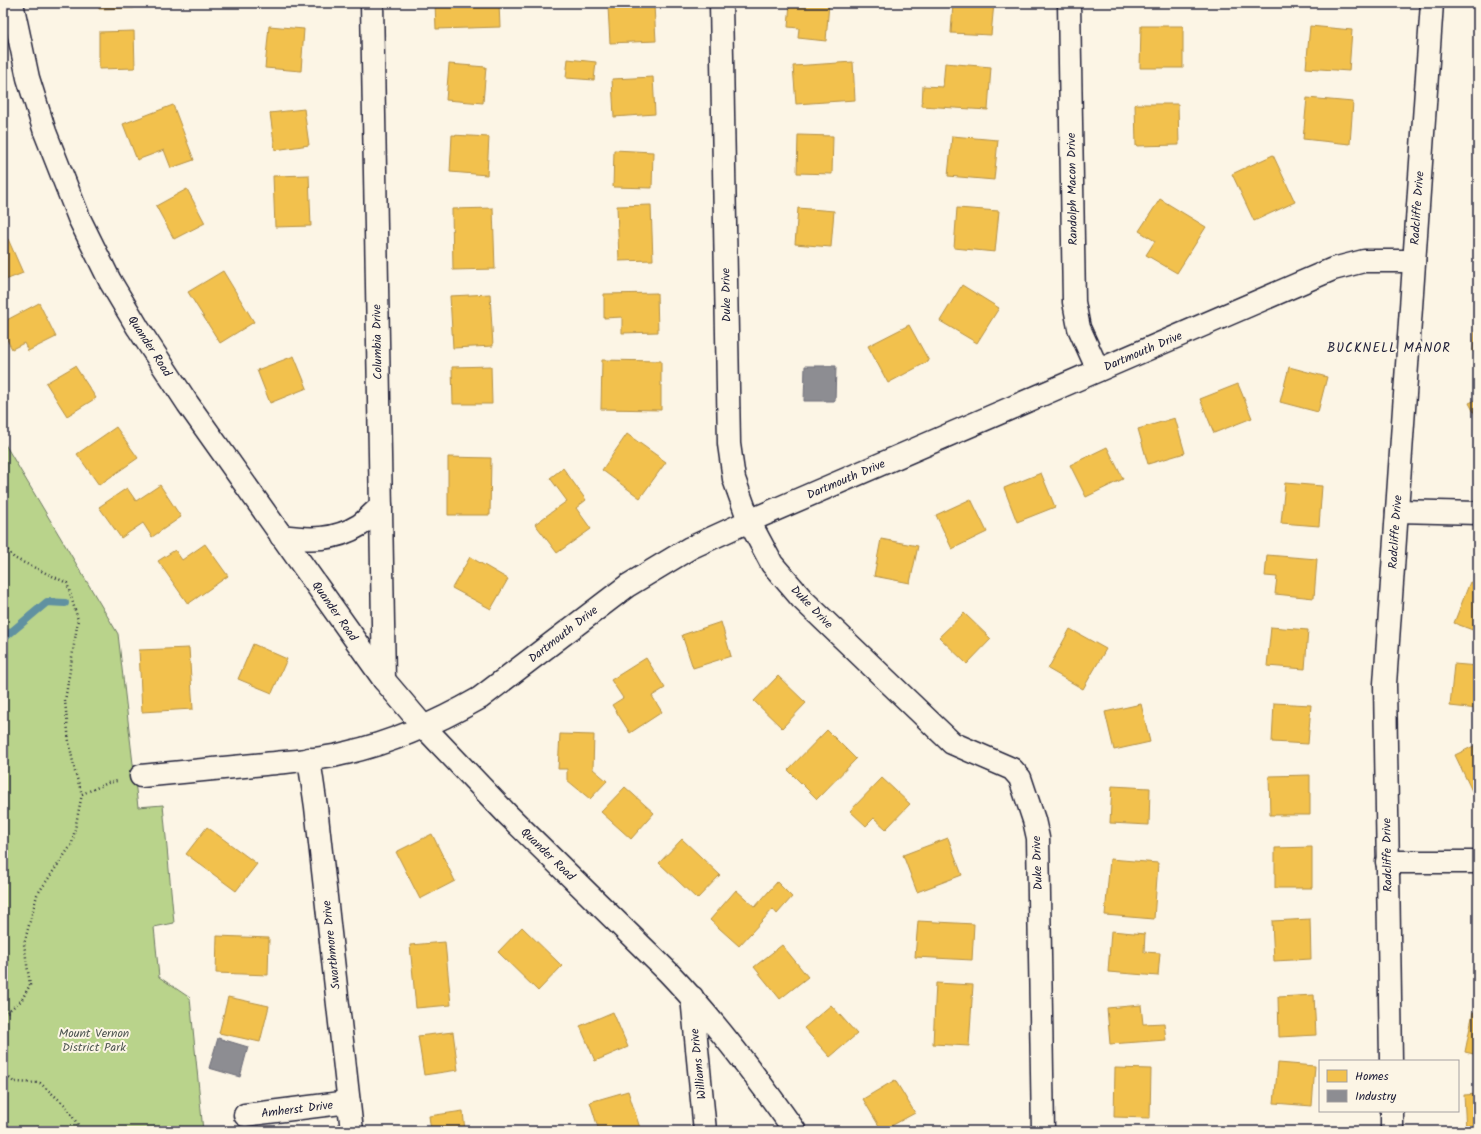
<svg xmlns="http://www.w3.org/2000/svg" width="1481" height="1134" font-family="Kalam,sans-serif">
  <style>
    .green { fill: #b9d38b; stroke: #6e7a63 }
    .homes { fill: #f2c14e; stroke: #b49148 }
    .industry { fill: #8d8d92; stroke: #6d6d78 }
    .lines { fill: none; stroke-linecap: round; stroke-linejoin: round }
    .stream { stroke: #6191a1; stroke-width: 8 }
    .minor-casing { stroke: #22223b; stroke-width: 25 }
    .path { stroke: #22223b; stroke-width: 2.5; stroke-dasharray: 1 3; stroke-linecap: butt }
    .minor { stroke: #fcf5e5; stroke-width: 22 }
    .labels { text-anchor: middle; stroke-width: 4; stroke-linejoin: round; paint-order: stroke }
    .street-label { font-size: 12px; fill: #22223b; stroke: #fcf5e5 }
    .park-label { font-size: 12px; fill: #4f5753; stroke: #fcf5e5 }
    .neighbourhood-label { font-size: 13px; letter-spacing: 1px; fill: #22223b; stroke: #fcf5e5 }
  </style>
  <rect width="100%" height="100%" fill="#fcf5e5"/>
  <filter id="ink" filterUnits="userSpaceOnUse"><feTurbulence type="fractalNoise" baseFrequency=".025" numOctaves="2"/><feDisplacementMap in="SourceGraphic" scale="8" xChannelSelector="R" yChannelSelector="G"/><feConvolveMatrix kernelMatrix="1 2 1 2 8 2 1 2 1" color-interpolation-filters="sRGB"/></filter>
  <g filter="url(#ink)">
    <!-- green -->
    <polygon class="green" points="3,441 118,634 138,807 163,805 174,923 154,927 159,977 190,998 203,1131 3,1131"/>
    <!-- homes -->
    <g class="homes">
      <polygon points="99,3 134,3 134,8 99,9"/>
      <polygon points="435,3 499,3 500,27 436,29"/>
      <polygon points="790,3 829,3 826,41 798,38 799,28 788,27"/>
      <polygon points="953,3 994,3 991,35 951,33"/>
      <polygon points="654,5 656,41 610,43 608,7"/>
      <polygon points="269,26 304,29 301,71 265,68"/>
      <polygon points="1141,26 1183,26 1183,68 1140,68"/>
      <polygon points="1310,26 1352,30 1349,71 1306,68"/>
      <polygon points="134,31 135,68 99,69 99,32"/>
      <polygon points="568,59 596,62 594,80 566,78"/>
      <polygon points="853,62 855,100 796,104 793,66"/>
      <polygon points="945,63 991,67 988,110 922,106 923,86 943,87"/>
      <polygon points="449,64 486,67 483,103 446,100"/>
      <polygon points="653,77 655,114 614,117 612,79"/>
      <polygon points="1307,98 1353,102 1350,144 1303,139"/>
      <polygon points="1135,104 1178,104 1179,145 1136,146"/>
      <polygon points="173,105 194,160 171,168 164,150 137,160 123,124"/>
      <polygon points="304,109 309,145 275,150 270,113"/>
      <polygon points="452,135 489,137 487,175 450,172"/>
      <polygon points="798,135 833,136 832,174 797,173"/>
      <polygon points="952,136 998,140 994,180 948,176"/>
      <polygon points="614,150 653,152 652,188 613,187"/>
      <polygon points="1273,155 1295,202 1254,221 1232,174"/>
      <polygon points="309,175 311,226 275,227 273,176"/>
      <polygon points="187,189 205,223 174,239 156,206"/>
      <polygon points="1160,199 1206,227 1177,273 1146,255 1155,241 1139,231"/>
      <polygon points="651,205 653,260 619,261 617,206"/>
      <polygon points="493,208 495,269 453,270 452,209"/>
      <polygon points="798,208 834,211 831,247 795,244"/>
      <polygon points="957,208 999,211 995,252 954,248"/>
      <polygon points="8,239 23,273 3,281 3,241"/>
      <polygon points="223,271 254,322 220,343 188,292"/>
      <polygon points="962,285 999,308 977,343 940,321"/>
      <polygon points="657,293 658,332 622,333 622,317 604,318 604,294"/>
      <polygon points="490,294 493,346 453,348 450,296"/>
      <polygon points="39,303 56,337 28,351 24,343 12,349 3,332 3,322"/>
      <polygon points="1476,312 1478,312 1478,352 1473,352"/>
      <polygon points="909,325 929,361 888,383 868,346"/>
      <polygon points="294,356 307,388 270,403 257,370"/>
      <polygon points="602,360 661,361 661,410 601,409"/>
      <polygon points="75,366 96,398 67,416 46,383"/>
      <polygon points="491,366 492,404 453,404 452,367"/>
      <polygon points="1289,367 1327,377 1318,412 1280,402"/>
      <polygon points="1238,384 1252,418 1214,433 1200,399"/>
      <polygon points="1478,399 1478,420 1469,403"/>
      <polygon points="1175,418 1185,453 1148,464 1138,429"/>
      <polygon points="116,427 138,458 99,485 77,454"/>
      <polygon points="627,434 666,462 640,498 602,470"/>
      <polygon points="1107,447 1123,479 1086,497 1070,465"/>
      <polygon points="448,457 491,458 490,515 448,515"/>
      <polygon points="563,468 586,500 576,508 591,529 557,553 535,524 567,501 550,478"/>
      <polygon points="1041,473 1055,507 1017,522 1004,488"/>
      <polygon points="1285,483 1322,486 1319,526 1281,523"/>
      <polygon points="160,485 181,517 152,537 143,523 121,538 99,507 127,488 136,501"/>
      <polygon points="971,499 987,532 952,549 936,515"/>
      <polygon points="881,539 918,546 910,583 874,576"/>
      <polygon points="205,544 228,576 188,604 158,561 175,550 182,560"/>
      <polygon points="1267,555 1317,559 1314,598 1275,594 1277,577 1265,576"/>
      <polygon points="470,557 508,579 491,609 452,588"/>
      <polygon points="1470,582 1478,585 1478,632 1454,623"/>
      <polygon points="964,613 991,639 967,664 939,637"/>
      <polygon points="721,622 731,656 693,668 682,635"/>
      <polygon points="1271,627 1308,630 1305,669 1267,666"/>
      <polygon points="1070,629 1106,649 1083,689 1048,669"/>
      <polygon points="253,644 287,659 272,693 238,679"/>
      <polygon points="189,648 193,709 142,712 139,650"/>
      <polygon points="646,658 665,688 652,696 662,712 630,733 612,705 623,698 611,680"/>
      <polygon points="1454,664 1478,666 1478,709 1450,706"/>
      <polygon points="778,676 806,703 782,728 754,701"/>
      <polygon points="1274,703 1311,705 1308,744 1272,742"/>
      <polygon points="1141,704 1150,742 1114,750 1105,712"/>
      <polygon points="827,730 856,759 817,799 788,770"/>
      <polygon points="560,734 594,735 593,769 607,781 590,799 567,780 567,769 558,769"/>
      <polygon points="1478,744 1478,789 1472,791 1455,755"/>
      <polygon points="1310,775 1310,815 1270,815 1269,776"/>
      <polygon points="882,778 910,804 886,829 874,818 866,826 850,811"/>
      <polygon points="1112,786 1150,788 1149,825 1110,823"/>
      <polygon points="625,787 654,813 631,839 601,812"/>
      <polygon points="207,827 257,864 236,891 186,854"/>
      <polygon points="432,834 455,881 420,899 396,852"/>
      <polygon points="948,838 962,875 917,892 903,855"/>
      <polygon points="682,839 720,875 697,899 659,863"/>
      <polygon points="1312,847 1312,888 1275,888 1275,848"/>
      <polygon points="1110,859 1158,863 1154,919 1105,915"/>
      <polygon points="777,882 792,897 777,914 773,909 739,946 710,920 736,890 755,907"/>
      <polygon points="1310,919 1311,959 1274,961 1272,921"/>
      <polygon points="918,921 974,924 972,960 915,957"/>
      <polygon points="522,927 562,966 538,991 498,952"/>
      <polygon points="1111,931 1145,934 1144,952 1160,953 1158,976 1108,972"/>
      <polygon points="217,936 269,938 268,975 216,973"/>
      <polygon points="445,942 451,1005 416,1008 410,945"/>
      <polygon points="782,945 808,977 780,999 754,967"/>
      <polygon points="936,983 973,985 969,1046 933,1044"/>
      <polygon points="1314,995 1316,1035 1279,1037 1278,997"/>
      <polygon points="228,997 269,1006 260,1042 219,1033"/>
      <polygon points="831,1005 857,1034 830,1057 804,1028"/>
      <polygon points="1141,1005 1143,1024 1164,1023 1166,1040 1110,1044 1107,1008"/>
      <polygon points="613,1012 628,1047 595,1061 580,1026"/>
      <polygon points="1473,1012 1478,1013 1478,1055 1465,1052"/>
      <polygon points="453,1032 458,1070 424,1075 418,1036"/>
      <polygon points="1278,1063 1315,1066 1312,1106 1274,1103"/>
      <polygon points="1115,1068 1151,1069 1150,1118 1114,1117"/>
      <polygon points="895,1080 915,1113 882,1131 863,1099"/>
      <polygon points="628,1091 640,1128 629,1131 599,1131 590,1102"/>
      <polygon points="1478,1094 1478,1131 1466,1131 1464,1095"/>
      <polygon points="463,1111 465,1131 431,1131 429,1116"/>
    </g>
    <!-- industry -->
    <g class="industry">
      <polygon points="805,366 836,366 835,401 804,401"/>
      <polygon points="218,1038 248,1047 240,1077 209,1068"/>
    </g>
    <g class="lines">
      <!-- stream -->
      <polyline class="stream" points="3,639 47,602 65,603"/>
      <!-- minor casing -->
      <g class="minor-casing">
        <g id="minor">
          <path d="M12,3L28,78L45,132L79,218L110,281L138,328L188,404L384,680L424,727L507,814L668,972C715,1021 756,1076 795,1131"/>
          <polyline points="372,3 384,680"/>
          <polyline points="721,3 729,444 734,479 749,521 772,564 802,599 952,743 1012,769 1020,778 1034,820 1038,838 1043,1131"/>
          <polyline points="1069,3 1074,302 1079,328 1098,370"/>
          <polyline points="1397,511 1478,513"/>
          <path d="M281,536C310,540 334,541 360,525C367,520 374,512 381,506"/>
          <polyline points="309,759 316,807 352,1131"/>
          <path d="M141,776C182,772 224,768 265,764C292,761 320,760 346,753C394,742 438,722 480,698L627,586L690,548L749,521L1333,269L1364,261H1414"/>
          <polyline points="1387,862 1478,862"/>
          <polyline points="692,997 705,1131"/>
          <polyline points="1391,1061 1385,684 1432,3"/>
          <polyline points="1392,1111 1392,1131"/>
          <polyline points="245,1115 349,1102"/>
        </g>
      </g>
      <!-- path -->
      <g class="path">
        <polyline points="3,544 14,558 67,583 78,620 65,701 69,742 75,772 82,794 72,844 37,895 24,944 30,985 21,1001 3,1015"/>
        <polyline points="82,794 108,783 117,781"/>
        <polyline points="3,1073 14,1082 40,1083 65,1105 82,1131"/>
      </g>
      <!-- minor -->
      <use href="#minor" class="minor"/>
    </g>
  </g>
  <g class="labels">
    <!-- street labels -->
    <g class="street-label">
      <text transform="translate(1072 189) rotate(-91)" y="4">Randolph Macon Drive</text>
      <text transform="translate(1417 208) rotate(-86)" y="4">Radcliffe Drive</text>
      <text transform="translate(726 295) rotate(-91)" y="4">Duke Drive</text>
      <text transform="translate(377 342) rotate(-91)" y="4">Columbia Drive</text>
      <text transform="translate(150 346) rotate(57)" y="4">Quander Road</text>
      <text transform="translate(1143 351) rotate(-23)" y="4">Dartmouth Drive</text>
      <text transform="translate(846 479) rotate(-23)" y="4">Dartmouth Drive</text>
      <text transform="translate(1395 532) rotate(-86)" y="4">Radcliffe Drive</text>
      <text transform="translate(812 607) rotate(46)" y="4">Duke Drive</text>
      <text transform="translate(335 611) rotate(55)" y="4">Quander Road</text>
      <text transform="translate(563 634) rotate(-38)" y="4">Dartmouth Drive</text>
      <text transform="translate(548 854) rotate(44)" y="4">Quander Road</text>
      <text transform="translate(1387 855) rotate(-91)" y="4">Radcliffe Drive</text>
      <text transform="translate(1037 863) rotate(-92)" y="4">Duke Drive</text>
      <text transform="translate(331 945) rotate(-96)" y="4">Swarthmore Drive</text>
      <text transform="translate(698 1064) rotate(-96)" y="4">Williams Drive</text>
      <text transform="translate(297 1109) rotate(-7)" y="4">Amherst Drive</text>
    </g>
    <!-- park labels -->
    <g class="park-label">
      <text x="94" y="1037">Mount Vernon<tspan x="94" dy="14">District Park</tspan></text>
    </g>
    <!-- neighbourhood labels -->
    <g class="neighbourhood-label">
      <text x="1389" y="352">BUCKNELL MANOR</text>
    </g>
  </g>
  <!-- margin -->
  <rect width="1481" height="1134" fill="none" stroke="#fcf5e5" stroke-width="16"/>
  <rect x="8" y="8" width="1465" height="1118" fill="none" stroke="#22223b" stroke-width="1.5" filter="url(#ink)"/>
  <!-- legend -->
  <rect x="1319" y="1060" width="140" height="52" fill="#fcf5e5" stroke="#a5a1a1"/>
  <rect x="1327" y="1070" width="20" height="12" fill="#f2c14e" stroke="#a5a1a1"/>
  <text x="1355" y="1080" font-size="12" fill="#22223b">Homes</text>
  <rect x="1327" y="1090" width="20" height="12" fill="#8d8d92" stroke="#a5a1a1"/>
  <text x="1355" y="1100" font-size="12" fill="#22223b">Industry</text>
</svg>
